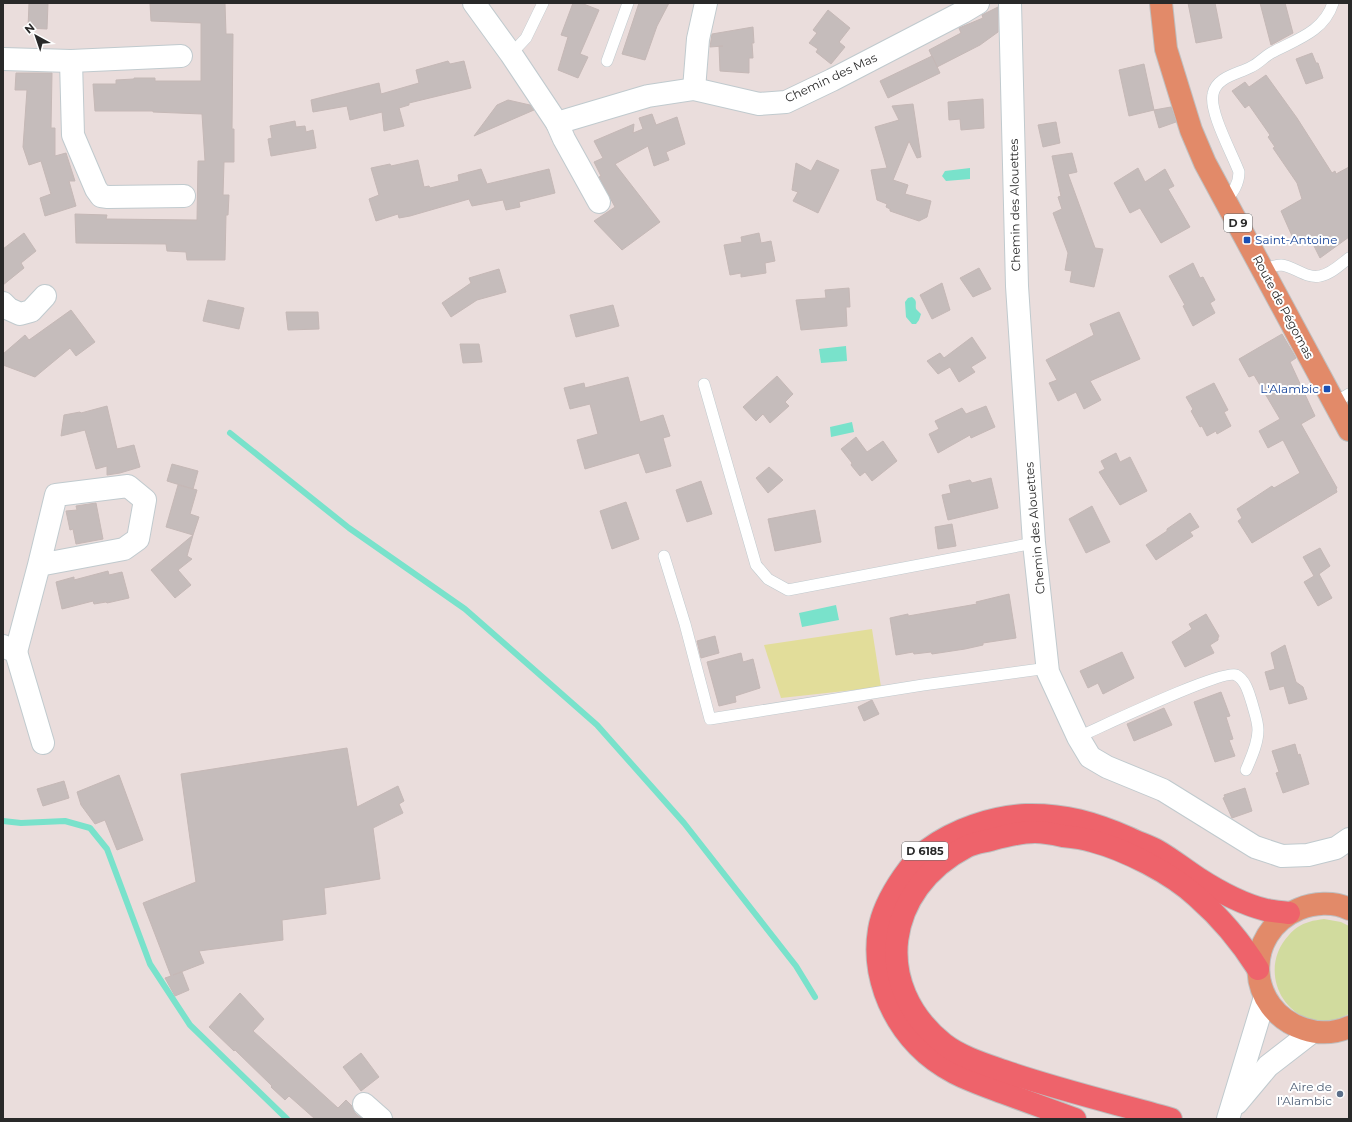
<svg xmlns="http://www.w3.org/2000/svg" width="1352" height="1122" font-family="Montserrat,sans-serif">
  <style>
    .green { fill: #d1db9e }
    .pitch { fill: #e2dd9a }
    .water { fill: #79e2cb }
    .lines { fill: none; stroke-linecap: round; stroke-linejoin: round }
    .stream { stroke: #79e2cb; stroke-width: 6 }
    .building { fill: #c5bcbb; stroke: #c5b8b6 }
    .lane-casing { stroke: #c0cace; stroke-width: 12 }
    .street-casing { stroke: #c0cace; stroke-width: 24 }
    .secondary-casing { stroke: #c0cace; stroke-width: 24 }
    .primary-casing { stroke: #bfbfbf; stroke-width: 24 }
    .highway-casing { stroke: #bfbfbf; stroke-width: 24 }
    .lane { stroke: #fff; stroke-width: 11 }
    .street { stroke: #fff; stroke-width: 22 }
    .secondary { stroke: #fff; stroke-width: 22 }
    .primary { stroke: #e28a69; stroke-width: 22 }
    .highway { stroke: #ee636b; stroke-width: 22 }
    .transit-dot { fill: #1a4fb4; stroke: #fff; stroke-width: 1.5 }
    .service-dot { fill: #5c6f8a; stroke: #fff; stroke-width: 1.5 }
    .labels { text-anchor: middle; stroke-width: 4; stroke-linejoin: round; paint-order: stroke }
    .shield { fill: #fff; stroke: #696969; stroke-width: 1 }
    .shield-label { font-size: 11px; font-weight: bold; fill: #292929 }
    .street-label { font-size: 12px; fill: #292929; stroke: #fff }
    .transit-label { font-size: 12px; fill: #164399; stroke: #fff; text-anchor: start }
    .service-label { font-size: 12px; fill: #4e5e75; stroke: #fff; text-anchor: end }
  </style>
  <rect width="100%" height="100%" fill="#eadddc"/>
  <!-- green -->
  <path class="green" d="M1324,919L1341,922L1349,926V1014C1344,1016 1339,1019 1335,1020C1286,1030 1255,971 1289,935C1294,929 1301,924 1309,922C1314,920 1319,920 1324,919Z"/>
  <!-- pitch -->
  <polygon class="pitch" points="872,629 881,687 781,698 764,645"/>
  <!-- water -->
  <g class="water">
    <polygon points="970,168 970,179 946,181 942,176 945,171"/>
    <path d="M912,297C918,301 915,303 916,309L921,314L919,320L916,324H912L906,317L905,302L908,298Z"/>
    <polygon points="846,346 847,361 821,363 819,349"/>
    <polygon points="852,422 854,432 831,437 830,427"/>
    <polygon points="836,605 839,620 802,627 799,613"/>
  </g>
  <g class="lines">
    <!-- stream -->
    <g class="stream">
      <polyline points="230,433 349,528 465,609 597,725 684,823 796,966 815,997"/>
      <polyline points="3,821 21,823 65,821 90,828 107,849 150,964 190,1025 287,1119"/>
    </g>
  </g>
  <!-- building -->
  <g class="building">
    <polygon points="29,3 48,3 47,29 28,28"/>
    <polygon points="150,3 225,3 226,34 233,34 232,129 234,129 234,162 224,162 223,195 229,195 228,215 226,215 225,260 187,260 186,252 167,251 166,244 76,243 75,214 107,215 106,219 197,220 198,161 205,161 202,114 153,112 153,111 95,111 93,84 116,84 116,80 134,79 134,78 155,78 155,81 201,81 201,23 151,21"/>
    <polygon points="573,3 581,3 599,10 580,54 588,57 578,78 558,70 568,37 561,35"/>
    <polygon points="639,3 669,3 657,26 645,60 622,54"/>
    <polygon points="1188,3 1215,3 1222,38 1196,43"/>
    <polygon points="1260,3 1285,3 1293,33 1271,45"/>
    <polygon points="998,7 998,32 980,45 937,67 929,50 961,33 959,28 983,18 982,15"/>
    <polygon points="828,10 850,28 839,42 845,47 831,64 816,52 818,49 809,43 817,33 813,30"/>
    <polygon points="753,27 754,43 752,43 753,58 749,58 749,73 720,71 719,46 723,46 710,47 712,34"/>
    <polygon points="1312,53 1316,63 1318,63 1323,78 1306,84 1296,59"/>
    <polygon points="932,56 940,73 888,98 880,81"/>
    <polygon points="448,61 450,64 464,61 471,88 409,103 409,105 399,108 404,126 384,131 382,112 350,120 347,106 313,112 311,100 379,83 381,94 419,83 416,70"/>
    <polygon points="1144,64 1154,110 1129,116 1119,70"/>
    <polygon points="16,73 52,73 51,128 55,128 55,156 66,153 75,181 69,181 76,206 45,216 40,198 51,194 41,161 29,165 23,147 27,90 15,90"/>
    <polygon points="1266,75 1297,118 1332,173 1335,171 1336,174 1349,167 1349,237 1320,258 1310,238 1296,245 1281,211 1302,199 1297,183 1273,148 1275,147 1268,137 1270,135 1249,105 1245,108 1232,91 1245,82 1249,87"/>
    <polygon points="983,99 984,128 961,130 960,119 949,120 948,102"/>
    <polygon points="508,100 530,105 534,110 474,136 497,105"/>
    <polygon points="913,104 921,157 917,158 909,141 893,180 908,185 905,194 931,201 927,217 919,221 890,211 890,209 886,207 887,204 877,200 871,170 887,168 875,127 899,120 892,106"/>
    <polygon points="1171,107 1176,122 1159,128 1154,110"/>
    <polygon points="652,114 656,125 677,117 685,144 666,152 669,160 654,166 648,146 615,164 660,222 622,250 594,221 615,207 599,177 601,176 594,162 603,158 594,141 634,124 633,133 643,129 639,118"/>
    <polygon points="295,121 296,127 305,126 306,132 313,130 316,148 271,156 268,139 272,138 270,126"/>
    <polygon points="1056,122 1060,143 1043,147 1038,125"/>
    <polygon points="1072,153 1077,172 1068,174 1095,248 1103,249 1094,287 1070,282 1072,271 1065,270 1068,253 1053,213 1062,209 1058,197 1061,196 1052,156"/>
    <polygon points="418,160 424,187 429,186 430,188 459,181 458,175 481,169 487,184 549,169 555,193 519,202 520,207 506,210 503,200 472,206 469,199 410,216 399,218 398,214 376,221 369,199 379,195 371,168 390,164 391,166"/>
    <polygon points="817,160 839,170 818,213 793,201 798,192 792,190 796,163 811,171"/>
    <polygon points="1138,168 1145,182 1165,169 1174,186 1168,189 1190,227 1161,243 1140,208 1130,213 1114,183"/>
    <polygon points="24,233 36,251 21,263 24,268 3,285 3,249"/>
    <polygon points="759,233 761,243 771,241 775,261 765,263 766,273 741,277 741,273 730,275 724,245 742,242 741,237"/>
    <polygon points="1193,263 1200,278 1203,277 1215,300 1210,303 1215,313 1193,326 1183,306 1185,305 1169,276"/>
    <polygon points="979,268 991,289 973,297 960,278"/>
    <polygon points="499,269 506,292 477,300 451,317 442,303 471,283 469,278"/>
    <polygon points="942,283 950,310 932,319 920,295"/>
    <polygon points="849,288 850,307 846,307 847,326 801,330 796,300 826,298 825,290"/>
    <polygon points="208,300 244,308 239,329 203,321"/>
    <polygon points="613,305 619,326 576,337 570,315"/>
    <polygon points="71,310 95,342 76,356 70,348 35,377 3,365 3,354 25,335 29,340"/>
    <polygon points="286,312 318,312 319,329 288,330"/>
    <polygon points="1119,312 1140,359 1090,381 1101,400 1084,409 1076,392 1058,401 1049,383 1057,380 1046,360 1094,335 1090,324"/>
    <polygon points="1282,334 1296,358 1290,362 1315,416 1301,424 1337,488 1336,489 1337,492 1252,543 1238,521 1242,518 1237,509 1272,486 1274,488 1300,473 1283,440 1268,448 1259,431 1280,419 1254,375 1249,377 1239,359"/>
    <polygon points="972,337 986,358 971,367 975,372 959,382 950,367 938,374 927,361 940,353 944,358"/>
    <polygon points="460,344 479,344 482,362 463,363"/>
    <polygon points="777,376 793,394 785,402 789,406 770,423 763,414 756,421 743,407"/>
    <polygon points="628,377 640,422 663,415 670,436 663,438 671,466 646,473 639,453 585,469 577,440 598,434 590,404 570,409 564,388 584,383 585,388"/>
    <polygon points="1214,383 1228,410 1224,412 1231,426 1217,434 1216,431 1207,436 1202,426 1200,427 1191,411 1193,409 1186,397"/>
    <polygon points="107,406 117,449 134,445 140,467 120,473 107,475 107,466 96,469 85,430 61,436 64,415 80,412 81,413"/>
    <polygon points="986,406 995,427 971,438 970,435 938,453 929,434 939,429 935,421 962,408 966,414"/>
    <polygon points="856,437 867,452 883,441 897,461 872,481 865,472 860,476 851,465 852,463 841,449"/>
    <polygon points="1116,453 1120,462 1130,457 1147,491 1120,505 1099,472 1105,469 1101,461"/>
    <polygon points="172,464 198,471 193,489 167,481"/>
    <polygon points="769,467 783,480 768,493 756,478"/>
    <polygon points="991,478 998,508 948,520 942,495 951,493 949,485 970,480 972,483"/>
    <polygon points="701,481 712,514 687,522 676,490"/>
    <polygon points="178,485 197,490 190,514 199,517 193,535 166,527"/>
    <polygon points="626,502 639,539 612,549 600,511"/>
    <polygon points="96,503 103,539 76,544 73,529 70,530 66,511 77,510 76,506"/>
    <polygon points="1092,506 1110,542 1086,553 1069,519"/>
    <polygon points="815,510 821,542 775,551 768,519"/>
    <polygon points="1190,513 1199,527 1190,532 1193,536 1156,560 1146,545 1167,531 1167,529"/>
    <polygon points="952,524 956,546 938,549 935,527"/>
    <polygon points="193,535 187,556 192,559 178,570 191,585 175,598 151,570"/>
    <polygon points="1320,548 1330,566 1319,574 1332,598 1318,606 1304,582 1314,576 1303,557"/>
    <polygon points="108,571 109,575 122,572 129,598 107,603 106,602 94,604 93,601 62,609 56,582 74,577 74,580"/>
    <polygon points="1009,594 1016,638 983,643 983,645 965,649 932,654 931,652 914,654 913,652 896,655 890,618 908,614 908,616 977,604 976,602"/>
    <polygon points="1206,614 1219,636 1218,638 1218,640 1210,645 1214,653 1185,667 1172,642 1192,629 1189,624"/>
    <polygon points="715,636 719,653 701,658 697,641"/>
    <polygon points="1285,645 1296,682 1303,687 1307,699 1289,704 1284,686 1270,690 1265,672 1275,669 1271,653"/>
    <polygon points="1122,652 1134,678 1103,694 1098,683 1088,688 1080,671"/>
    <polygon points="741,653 743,662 753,659 760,688 735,696 736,702 719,706 707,662"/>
    <polygon points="1221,692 1230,716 1226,717 1233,739 1229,740 1235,756 1215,762 1194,702"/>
    <polygon points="872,700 879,714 864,721 858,707"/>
    <polygon points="1164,708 1172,725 1134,741 1127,724"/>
    <polygon points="1295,744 1298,755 1300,754 1309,784 1283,793 1276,773 1279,772 1272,751"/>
    <polygon points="347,748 357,807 398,786 404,801 399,804 403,813 373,828 380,879 324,888 326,914 282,920 283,940 199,951 204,963 173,975 182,972 189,990 175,996 165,978 171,976 143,903 196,882 181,774"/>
    <polygon points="119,775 143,840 117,850 105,820 95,824 81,805 77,792"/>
    <polygon points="64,781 69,798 43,806 37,789"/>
    <polygon points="1245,788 1252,811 1232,818 1223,798 1225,797 1224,795"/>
    <polygon points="240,993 264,1019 253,1031 338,1108 346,1100 352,1106 355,1113 362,1119 315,1119 289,1096 285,1100 271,1087 272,1086 235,1050 234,1051 209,1027"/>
    <polygon points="361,1053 379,1077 361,1091 343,1067"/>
  </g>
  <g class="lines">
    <!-- lane casing -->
    <g class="lane-casing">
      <g id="lane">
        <polyline points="511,54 526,38 543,3"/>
        <polyline points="607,61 628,3"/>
        <path d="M1226,201C1233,192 1239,184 1239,172C1232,153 1209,112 1213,94C1216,77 1238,74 1251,67C1258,64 1264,57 1271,53C1295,40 1324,32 1333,3"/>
        <path d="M1263,270C1268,268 1275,265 1281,265C1294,266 1306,279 1320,276C1331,274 1340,265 1349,258"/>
        <polyline points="704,384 756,565 768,579 788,590 1034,543"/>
        <polyline points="1334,403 1349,394"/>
        <polyline points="664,556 685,624 710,719 923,685 1048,668"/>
        <path d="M1078,737C1099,728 1222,669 1236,675C1246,680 1249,694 1252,703C1254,711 1258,721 1258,730C1258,744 1251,758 1246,770"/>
      </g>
    </g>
    <!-- street casing -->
    <g class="street-casing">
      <g id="street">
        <polyline points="474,3 511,54 557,123 648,96 694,89 759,104 786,102 832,80 963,12 978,3"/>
        <polyline points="1010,3 1017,286 1034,543 1048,672 1078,737 1090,757 1107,767 1163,790 1255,847 1282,856 1308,855 1336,848 1349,839"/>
        <polyline points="3,59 71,61 181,56"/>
        <polyline points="71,61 73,135 96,189 101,196 108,197 184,196"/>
        <polyline points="694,89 698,39 706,3"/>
        <polyline points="557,123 564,139 599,202"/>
        <polyline points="3,303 9,309 20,314 31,311 45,296"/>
        <polyline points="3,646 16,652 43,743"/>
        <polyline points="16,652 39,565 124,549 138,539 145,500 128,486 56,495 39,565"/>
        <polyline points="364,1104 381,1119"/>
      </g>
    </g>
    <!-- secondary casing -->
    <g class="secondary-casing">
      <g id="secondary">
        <polyline points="1237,1103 1268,1066 1312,1032"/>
        <polyline points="1228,1119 1265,997"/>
      </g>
    </g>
    <!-- primary casing -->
    <g class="primary-casing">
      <g id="primary">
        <polyline points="1161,3 1166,49 1191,130 1205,163 1349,430"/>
        <path d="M1349,909C1334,901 1313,903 1299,909C1242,933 1246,1010 1304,1029C1319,1034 1335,1033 1349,1027"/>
      </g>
    </g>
    <!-- highway casing -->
    <g class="highway-casing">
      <g id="highway">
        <path d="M1075,1119C1051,1110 1028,1102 1004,1093C972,1081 943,1072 918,1046C889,1016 872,972 879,930C882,911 892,893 903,877C910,867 918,857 927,850C955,829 992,817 1026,815C1065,814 1094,823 1129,838C1139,843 1149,846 1158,851C1172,859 1184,869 1198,878C1218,891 1242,904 1266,910C1273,911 1281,912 1289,913"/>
        <path d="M1171,1119C1115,1103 1059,1090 1004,1071C984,1064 961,1057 944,1044C871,986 885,889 966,847C973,843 982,842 990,840C1005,836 1019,832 1035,832C1044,832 1054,834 1063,836C1073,837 1083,838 1092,841C1126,850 1171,873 1197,897C1221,918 1241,942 1258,969"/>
      </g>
    </g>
    <!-- lane -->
    <use href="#lane" class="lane"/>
    <!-- street -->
    <use href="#street" class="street"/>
    <!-- secondary -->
    <use href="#secondary" class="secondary"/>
    <!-- primary -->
    <use href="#primary" class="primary"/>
    <!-- highway -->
    <use href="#highway" class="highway"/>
  </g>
  <!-- markers -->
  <g class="transit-dot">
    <rect x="1243" y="236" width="8" height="8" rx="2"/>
    <rect x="1323" y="385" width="8" height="8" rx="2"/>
  </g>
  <circle class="service-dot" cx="1340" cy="1094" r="4"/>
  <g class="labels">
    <!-- shield labels -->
    <g class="shield">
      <rect x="1224" y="214" width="28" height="18" rx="3"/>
      <rect x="902" y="842" width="46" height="18" rx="3"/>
    </g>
    <g class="shield-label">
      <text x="1238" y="227">D 9</text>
      <text x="925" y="855">D 6185</text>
    </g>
    <!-- street labels -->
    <g class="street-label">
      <text transform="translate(831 78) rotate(-25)" y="4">Chemin des Mas</text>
      <text transform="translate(1015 205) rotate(-91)" y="4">Chemin des Alouettes</text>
      <text transform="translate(1283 307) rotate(62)" y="4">Route de Pégomas</text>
      <text transform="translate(1035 528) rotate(-95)" y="4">Chemin des Alouettes</text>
    </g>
    <!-- transit labels -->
    <g class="transit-label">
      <text x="1255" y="244">Saint-Antoine</text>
      <text x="1319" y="393" text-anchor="end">L'Alambic</text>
    </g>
    <!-- service labels -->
    <g class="service-label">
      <text x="1332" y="1091">Aire de<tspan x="1332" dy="14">l'Alambic</tspan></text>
    </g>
  </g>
  <!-- border -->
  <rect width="1352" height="1122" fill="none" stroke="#292929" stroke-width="8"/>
  <!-- north arrow -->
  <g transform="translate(36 36) rotate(320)" stroke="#ffffff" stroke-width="3" paint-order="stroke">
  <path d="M0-3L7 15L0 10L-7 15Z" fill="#292929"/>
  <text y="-6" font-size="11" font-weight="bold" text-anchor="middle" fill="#292929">N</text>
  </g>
</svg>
